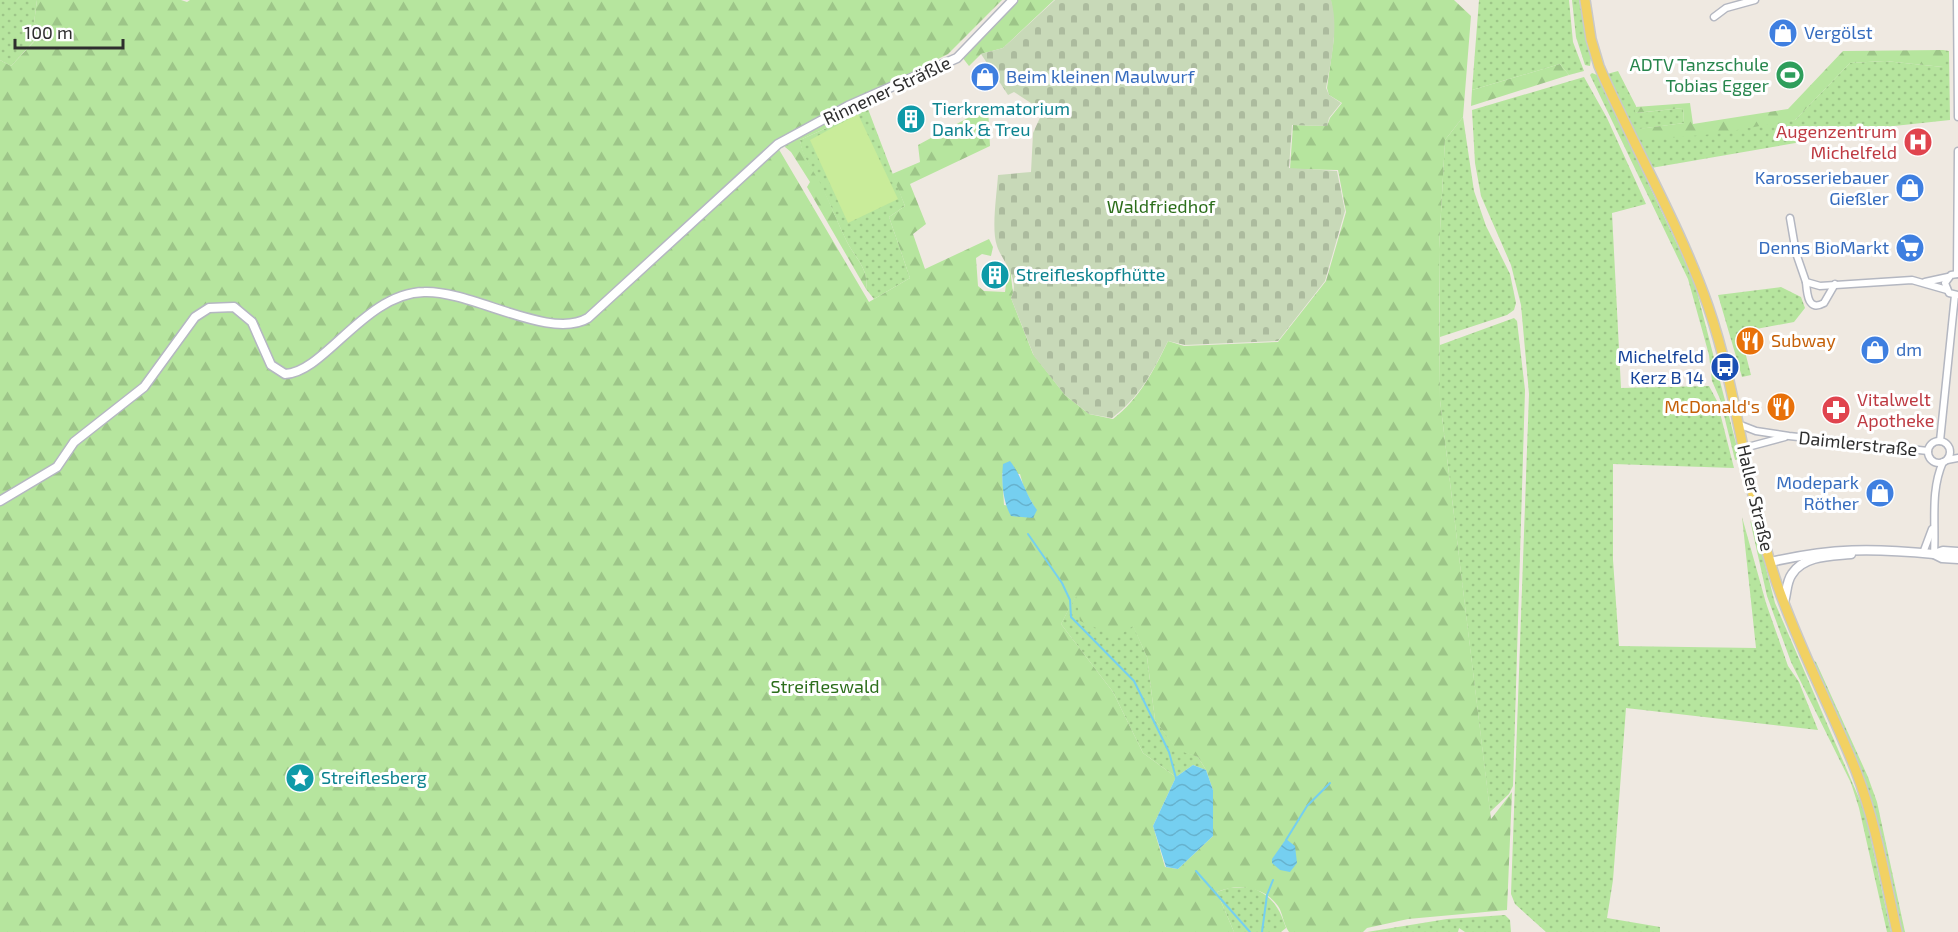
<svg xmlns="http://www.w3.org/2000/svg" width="1958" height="932" font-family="'Exo 2',sans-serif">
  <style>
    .grass { fill: url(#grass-dots) }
    .forest { fill: url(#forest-firs); fill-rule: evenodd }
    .cemetery { fill: url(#cemetery-stones) }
    .pitch { fill: #c9ec9a }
    .water { fill: url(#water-waves) }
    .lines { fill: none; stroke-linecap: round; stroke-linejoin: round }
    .stream { stroke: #75cff0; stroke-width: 2 }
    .street-casing { stroke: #b4b7c1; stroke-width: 9 }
    .secondary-casing { stroke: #b4b7c1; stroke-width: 11 }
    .primary-casing { stroke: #c9c9c9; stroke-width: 12 }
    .street { stroke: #fff; stroke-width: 6 }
    .secondary { stroke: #fff; stroke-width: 8 }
    .primary { stroke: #f2d163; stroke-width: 9 }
    .labels { text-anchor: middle; stroke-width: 6; stroke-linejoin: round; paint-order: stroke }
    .shop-label { font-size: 18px; fill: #366cbe; stroke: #fff; text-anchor: start }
    .leisure-label { font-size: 18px; fill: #27864d; stroke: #fff; text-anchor: end }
    .street-label { font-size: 18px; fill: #2e2e2e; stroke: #fff }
    .culture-label { font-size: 18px; fill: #0d838f; stroke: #fff; text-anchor: start }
    .health-label { font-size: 18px; fill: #be3a42; stroke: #fff; text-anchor: end }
    .park-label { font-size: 18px; fill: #2c6e1b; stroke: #fff }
    .food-label { font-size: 18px; fill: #c56008; stroke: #fff; text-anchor: start }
    .transit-label { font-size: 18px; fill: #164399; stroke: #fff; text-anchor: end }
  </style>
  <defs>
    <pattern id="grass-dots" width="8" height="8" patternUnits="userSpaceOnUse" patternTransform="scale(1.5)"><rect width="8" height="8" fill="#b6e59e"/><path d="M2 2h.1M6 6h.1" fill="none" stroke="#9dc588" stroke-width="1.8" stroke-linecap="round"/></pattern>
    <pattern id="forest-firs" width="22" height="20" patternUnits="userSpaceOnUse" patternTransform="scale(1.5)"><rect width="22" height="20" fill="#b6e59e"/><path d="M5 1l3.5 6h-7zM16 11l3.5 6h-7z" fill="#9dc588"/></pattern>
    <pattern id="cemetery-stones" width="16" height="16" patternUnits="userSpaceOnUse" patternTransform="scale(1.5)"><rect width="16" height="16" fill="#c8d9b8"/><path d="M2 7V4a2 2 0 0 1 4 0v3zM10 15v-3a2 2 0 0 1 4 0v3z" fill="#acbb9e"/></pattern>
    <pattern id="water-waves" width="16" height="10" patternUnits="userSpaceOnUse" patternTransform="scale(1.5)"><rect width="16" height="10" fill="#75cff0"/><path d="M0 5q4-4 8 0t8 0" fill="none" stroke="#66b2ce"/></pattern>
  </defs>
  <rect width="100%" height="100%" fill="#efe9e1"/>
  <!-- grass -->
  <g class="grass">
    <polygon points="0,0 37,0 34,23 46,28 11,66 0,60"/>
    <polygon points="1479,0 1569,0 1573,42 1584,71 1569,75 1560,64 1472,90"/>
    <polygon points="1572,0 1579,0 1591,58 1590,66 1585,65 1576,37"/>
    <polygon points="1943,50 1949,51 1950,120 1894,126 1651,168 1607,74 1618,71 1636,106 1636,113 1683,108 1684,123 1639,129 1795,120 1850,63 1885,61 1943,67"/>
    <polygon points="1592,73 1597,75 1694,280 1740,459 1735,460 1720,399 1712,381 1709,355 1688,279 1590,75"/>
    <polygon points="1584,77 1607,118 1646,204 1612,213 1621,388 1709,386 1717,401 1734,468 1613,464 1613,560 1619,646 1756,648 1742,517 1766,603 1788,666 1799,682 1818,730 1626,708 1613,880 1607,918 1660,927 1660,932 1546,932 1515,904 1511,894 1529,394 1521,305 1511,265 1481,196 1475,163 1472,110"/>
    <path d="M868,109L905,206L889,217L910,278L874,299L866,289C869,269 856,259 847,242C838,224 831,205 821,186C813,170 802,158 800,140Z"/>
    <polygon points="1463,117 1474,191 1486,226 1510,274 1516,303 1514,310 1507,315 1440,337 1439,249 1445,140"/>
    <polygon points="1781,287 1801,297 1805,308 1794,322 1740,332 1751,375 1742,377 1718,295"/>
    <polygon points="1514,318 1517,321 1525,390 1513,786 1509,794 1490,812 1440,400 1440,345"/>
    <polygon points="1750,520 1757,534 1775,603 1865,812 1891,932 1887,932 1859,808 1851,783 1791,662 1767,596"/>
    <polygon points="1076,595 1133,625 1147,657 1155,720 1177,749 1198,757 1206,770 1193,765 1176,777 1143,753 1113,692 1061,624"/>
    <polygon points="1812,659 1816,662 1868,777 1877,802 1905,932 1902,932 1871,801"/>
    <path d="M1251,887C1273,897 1279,907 1286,928L1281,932H1234L1217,892L1229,888Z"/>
    <polygon points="1505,915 1510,920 1511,932 1465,932 1459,928 1458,932 1367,932 1447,919"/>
  </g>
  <!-- forest -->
  <g class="forest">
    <path d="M37,0H181L187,2L190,0H1002L948,54L774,141L869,302L910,278L889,217L905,206L892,174L920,162L918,145L988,107L990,146L910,184L926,224L913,234L925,269L989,239L993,247L991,256L982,254L976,258L978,286L984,291L1005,292L1008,268H1010L1013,293L1011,298L1033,354L1065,395L1089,414L1113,419C1140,398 1153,372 1168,341L1184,346L1278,342L1326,281L1346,212L1338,170L1290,169L1293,125L1327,126L1330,118L1342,103L1329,95L1327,88L1334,38L1331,0H1454L1471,16L1463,117L1445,140L1439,249L1440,400L1491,819L1512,792L1507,910L1408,919L1367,928L1363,932H1289C1283,924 1283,913 1278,906C1264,886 1237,883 1217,892L1234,932H0V60L11,66L46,29L34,23ZM1002,473L1020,474L1024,488L1036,510L1004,505ZM1076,596L1080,621L1117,637L1133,626L1147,657L1155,720L1177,750L1198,757L1206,770L1213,790V836L1178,869L1165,867L1153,826L1176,777L1143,753L1113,692L1061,624Z"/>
    <polygon points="1017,0 1054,0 1003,48 981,54 969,66 962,57"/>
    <polygon points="1943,50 1943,67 1885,61 1850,63 1795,120 1714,134 1646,140 1638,129 1684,123 1683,108 1635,113 1635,107 1690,103 1693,124 1788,109 1843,51"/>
    <polygon points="1560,64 1569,75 1471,106 1472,90"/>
    <path d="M865,101L868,109L800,140C803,158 813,170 822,186C831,205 838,224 847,242C856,259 869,269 866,289L807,187L810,182L791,152L785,147L786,141Z"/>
  </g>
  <!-- cemetery -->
  <path class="cemetery" d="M1055,0H1331C1339,28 1331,60 1326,88L1329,95L1341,103L1329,118L1327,126L1292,125L1289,168L1337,171L1345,211L1325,281L1278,341L1185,345L1168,341C1153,371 1140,397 1112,418L1089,414L1065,395L1034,356L1011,298C1021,279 1002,261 997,246C991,229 997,193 998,175L1031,172L1033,133L1043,111L1014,92L1008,95L981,54L1003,48Z"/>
  <!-- pitch -->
  <polygon class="pitch" points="858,114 898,199 848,223 810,140"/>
  <!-- water -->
  <g class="water">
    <path d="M1010,461C1022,476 1025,494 1037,510L1033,518L1011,516C1003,502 1001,481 1003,464Z"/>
    <polygon points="1193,765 1206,770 1213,790 1213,836 1178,869 1166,867 1153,826 1176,777"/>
    <polygon points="1286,839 1295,846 1297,863 1290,872 1280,870 1272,863 1272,859"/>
  </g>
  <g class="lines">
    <!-- stream -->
    <g class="stream">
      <polyline points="1028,534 1062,583 1070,600 1071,617 1134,681 1169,752 1176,778"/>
      <polyline points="1286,840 1307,806 1330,783"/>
      <polyline points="1196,871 1250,932"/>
      <polyline points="1262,932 1267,895 1273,880"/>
    </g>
    <!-- street casing -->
    <g class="street-casing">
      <g id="street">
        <polyline points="1957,0 1958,117"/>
        <polyline points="1714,17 1726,8 1755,0"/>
        <polyline points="1790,218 1796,253 1806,282 1820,286 1912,280 1947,290"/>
        <polyline points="1957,274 1958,151"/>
        <polyline points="1958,274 1951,275 1945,283 1949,293 1958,295"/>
        <path d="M1806,282C1807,294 1808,312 1824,303L1835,284"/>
        <polyline points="1925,282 1948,277"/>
        <polyline points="1738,424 1756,431 1789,436 1928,451"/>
        <circle cx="1939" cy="452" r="11"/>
        <polyline points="1940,441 1955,295"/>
        <polyline points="1744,448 1785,437"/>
        <polyline points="1947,460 1958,458"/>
        <polyline points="1923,553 1932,529"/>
        <path d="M1934,554C1936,523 1930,491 1943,462"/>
      </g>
    </g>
    <!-- secondary casing -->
    <g class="secondary-casing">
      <g id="secondary">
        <path d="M0,501L57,467L74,442L144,387L195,317L209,308L234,307L252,322L271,365L285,374C324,373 365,293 424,292C471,290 550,341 588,318L778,144L848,106L957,58L1013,0"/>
        <polyline points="1934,554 1943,551 1958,552"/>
        <path d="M1770,562C1833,548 1871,548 1934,554L1942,558L1958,559"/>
        <path d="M1784,602C1787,593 1786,582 1792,574C1804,555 1832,556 1851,554"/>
      </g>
    </g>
    <!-- primary casing -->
    <g class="primary-casing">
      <path id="primary" d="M1585,0L1591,39L1599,66C1633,146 1679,223 1708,306C1739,396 1746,493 1777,584C1799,648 1831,708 1856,771C1876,823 1885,878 1897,932"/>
    </g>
    <!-- street -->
    <use href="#street" class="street"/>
    <!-- secondary -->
    <use href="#secondary" class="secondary"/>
    <!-- primary -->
    <use href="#primary" class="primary"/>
  </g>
  <!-- icons -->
  <defs>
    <g id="shop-disc" transform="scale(1.5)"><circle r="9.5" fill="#3f7fe0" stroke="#fff"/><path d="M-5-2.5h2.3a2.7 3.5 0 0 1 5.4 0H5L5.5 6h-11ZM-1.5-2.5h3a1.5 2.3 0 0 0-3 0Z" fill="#fff"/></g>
    <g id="stadium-disc" transform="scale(1.5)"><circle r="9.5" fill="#2e9e5b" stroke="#fff"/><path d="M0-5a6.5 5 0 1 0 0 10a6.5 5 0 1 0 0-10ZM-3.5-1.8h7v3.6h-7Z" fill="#fff"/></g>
    <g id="building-disc" transform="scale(1.5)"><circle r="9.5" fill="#0f9aa8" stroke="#fff"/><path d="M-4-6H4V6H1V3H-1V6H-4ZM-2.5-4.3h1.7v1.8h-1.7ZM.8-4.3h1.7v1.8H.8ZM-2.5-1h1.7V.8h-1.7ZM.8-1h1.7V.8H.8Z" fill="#fff"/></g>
    <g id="hospital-disc" transform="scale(1.5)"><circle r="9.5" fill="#e0444e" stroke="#fff"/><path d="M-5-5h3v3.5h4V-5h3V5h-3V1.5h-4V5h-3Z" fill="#fff"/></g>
    <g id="supermarket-disc" transform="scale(1.5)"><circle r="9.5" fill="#3f7fe0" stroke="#fff"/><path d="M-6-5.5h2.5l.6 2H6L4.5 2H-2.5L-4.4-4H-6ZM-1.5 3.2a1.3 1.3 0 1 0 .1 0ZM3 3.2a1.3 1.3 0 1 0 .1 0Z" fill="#fff"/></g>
    <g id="restaurant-disc" transform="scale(1.5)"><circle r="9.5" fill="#e8710a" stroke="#fff"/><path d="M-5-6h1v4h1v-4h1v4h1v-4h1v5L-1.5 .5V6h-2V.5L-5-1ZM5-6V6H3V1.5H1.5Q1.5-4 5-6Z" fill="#fff"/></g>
    <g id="bus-disc" transform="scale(1.5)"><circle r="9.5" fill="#1a4fb4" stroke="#fff"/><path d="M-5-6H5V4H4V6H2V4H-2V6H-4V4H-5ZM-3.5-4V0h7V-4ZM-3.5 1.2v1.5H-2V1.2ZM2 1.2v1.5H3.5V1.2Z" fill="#fff"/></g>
    <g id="pharmacy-disc" transform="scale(1.5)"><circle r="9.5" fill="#e0444e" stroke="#fff"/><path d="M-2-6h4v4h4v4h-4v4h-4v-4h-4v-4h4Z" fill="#fff"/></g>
    <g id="sight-disc" transform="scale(1.5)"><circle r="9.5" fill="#0f9aa8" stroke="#fff"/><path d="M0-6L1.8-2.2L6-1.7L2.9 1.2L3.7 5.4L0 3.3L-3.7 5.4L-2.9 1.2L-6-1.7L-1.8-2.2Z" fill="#fff"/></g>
  </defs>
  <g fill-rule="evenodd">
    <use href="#shop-disc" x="1783" y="33"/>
    <use href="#stadium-disc" x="1790" y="75"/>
    <use href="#shop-disc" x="985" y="77"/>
    <use href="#building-disc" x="911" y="119"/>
    <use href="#hospital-disc" x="1918" y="142"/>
    <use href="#shop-disc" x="1910" y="188"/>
    <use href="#supermarket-disc" x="1910" y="248"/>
    <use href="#building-disc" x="995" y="275"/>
    <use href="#restaurant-disc" x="1750" y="341"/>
    <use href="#shop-disc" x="1875" y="350"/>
    <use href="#bus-disc" x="1725" y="367"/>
    <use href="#restaurant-disc" x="1781" y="407"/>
    <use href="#pharmacy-disc" x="1836" y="410"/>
    <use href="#shop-disc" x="1880" y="493"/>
    <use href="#sight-disc" x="300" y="778"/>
  </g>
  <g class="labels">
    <!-- shop labels -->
    <g class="shop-label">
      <text x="1804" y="39">Vergölst</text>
      <text x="1006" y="83">Beim kleinen Maulwurf</text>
      <text x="1889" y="184" text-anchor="end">Karosseriebauer<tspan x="1889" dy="21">Gießler</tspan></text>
      <text x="1889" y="254" text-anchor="end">Denns BioMarkt</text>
      <text x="1896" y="356">dm</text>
      <text x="1859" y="489" text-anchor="end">Modepark<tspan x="1859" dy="21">Röther</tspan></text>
    </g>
    <!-- leisure labels -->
    <g class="leisure-label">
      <text x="1769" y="71">ADTV Tanzschule<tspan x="1769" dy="21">Tobias Egger</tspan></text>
    </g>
    <!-- street labels -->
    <g class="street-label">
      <text transform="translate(887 91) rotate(-25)" y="6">Rinnener Sträßle</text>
      <text transform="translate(1858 444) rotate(6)" y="6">Daimlerstraße</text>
      <text transform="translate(1755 498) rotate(77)" y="6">Haller Straße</text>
    </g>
    <!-- culture labels -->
    <g class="culture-label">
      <text x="932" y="115">Tierkrematorium<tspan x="932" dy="21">Dank &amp; Treu</tspan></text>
      <text x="1016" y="281">Streifleskopfhütte</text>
      <text x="321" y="784">Streiflesberg</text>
    </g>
    <!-- health labels -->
    <g class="health-label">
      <text x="1897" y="138">Augenzentrum<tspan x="1897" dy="21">Michelfeld</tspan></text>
      <text x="1857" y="406" text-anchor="start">Vitalwelt<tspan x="1857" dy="21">Apotheke</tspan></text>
    </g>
    <!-- park labels -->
    <g class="park-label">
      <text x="1161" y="213">Waldfriedhof</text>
      <text x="825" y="693">Streifleswald</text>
    </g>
    <!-- food labels -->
    <g class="food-label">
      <text x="1771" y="347">Subway</text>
      <text x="1760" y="413" text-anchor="end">McDonald's</text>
    </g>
    <!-- transit labels -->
    <g class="transit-label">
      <text x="1704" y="363">Michelfeld<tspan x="1704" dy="21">Kerz B 14</tspan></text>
    </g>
  </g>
  <!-- scale -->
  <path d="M15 39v9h108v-9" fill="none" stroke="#2e2e2e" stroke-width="3"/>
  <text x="24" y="39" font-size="18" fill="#2e2e2e" stroke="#ffffff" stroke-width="4.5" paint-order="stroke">100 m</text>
</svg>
